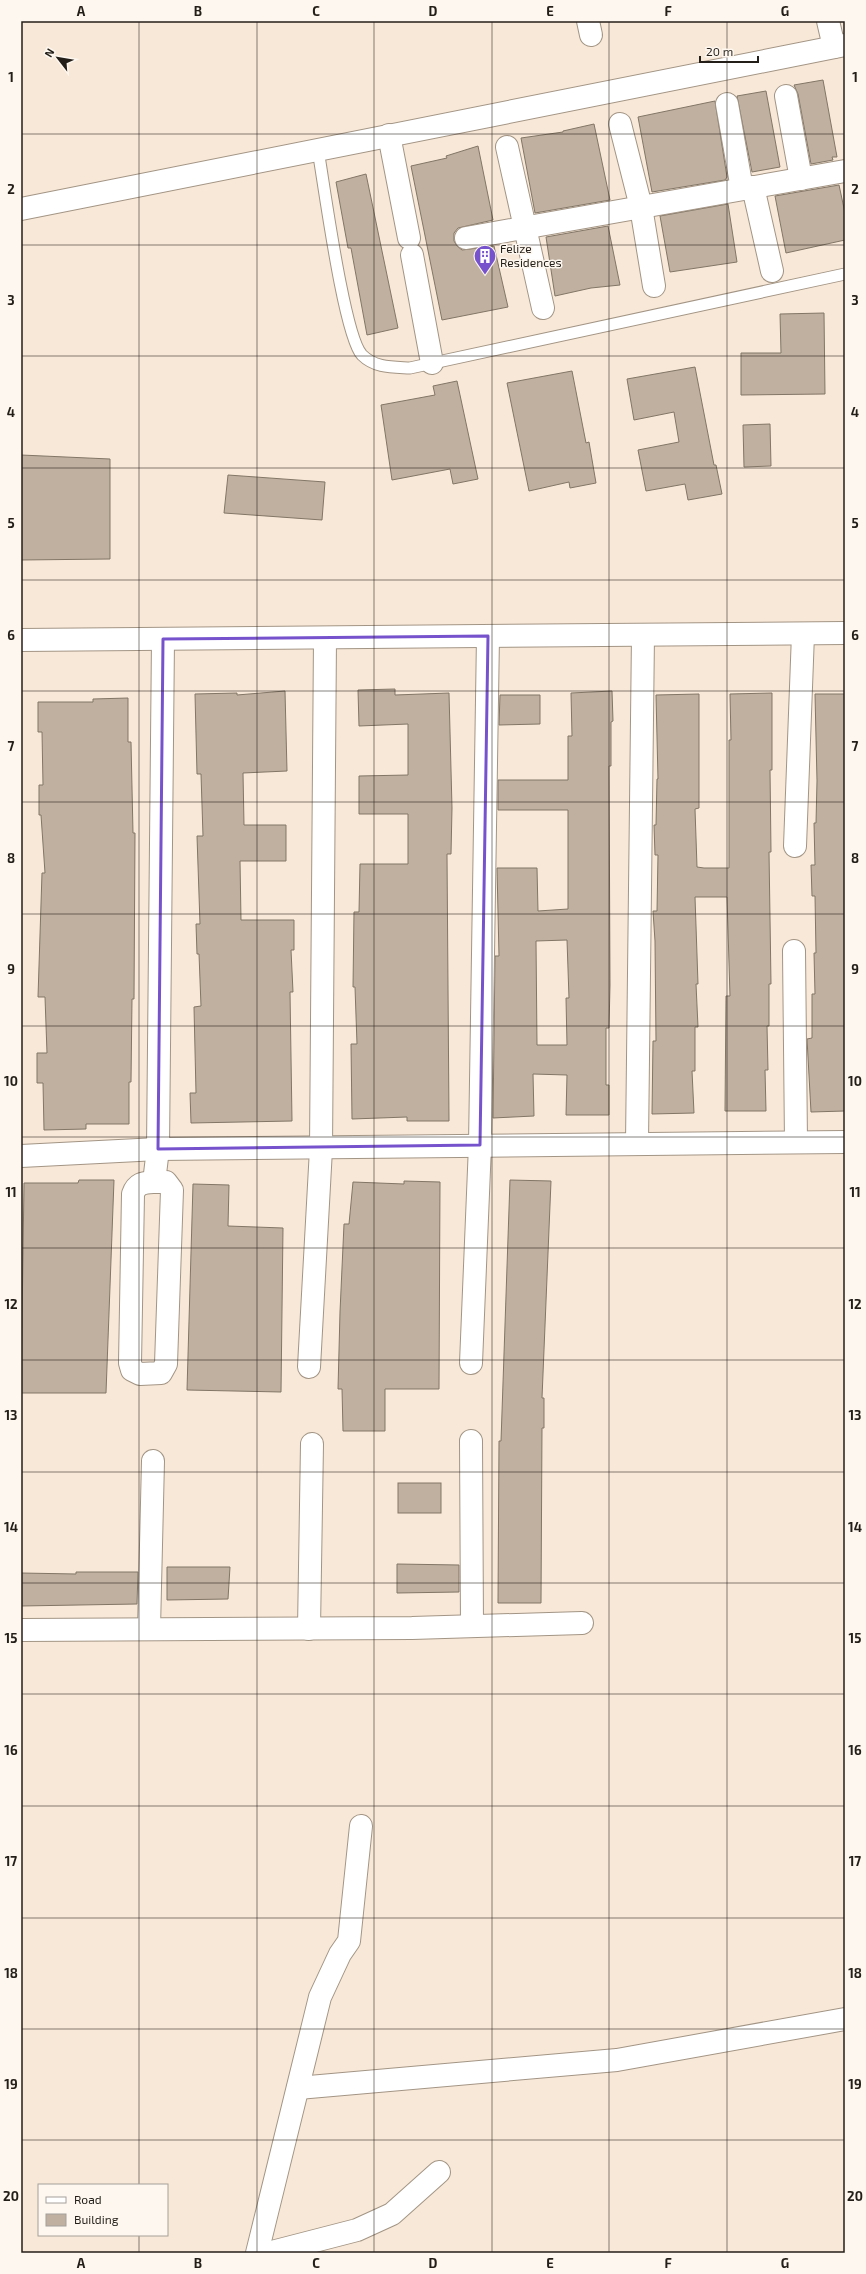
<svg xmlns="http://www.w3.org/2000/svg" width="866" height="2274" font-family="'Exo 2',sans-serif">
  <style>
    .building { fill: #bfb0a0; stroke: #837667; fill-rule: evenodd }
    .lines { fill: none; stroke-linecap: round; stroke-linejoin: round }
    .lane-casing { stroke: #a39585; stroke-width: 13 }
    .street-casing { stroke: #a39585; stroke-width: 24 }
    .lane { stroke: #fff; stroke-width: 11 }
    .street { stroke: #fff; stroke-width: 22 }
    .marked { fill: none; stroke: #7653cd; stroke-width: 3; stroke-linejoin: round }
    .grid { fill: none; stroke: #241e18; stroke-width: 1; stroke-opacity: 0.55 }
    .labels { text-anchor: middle; stroke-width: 3; stroke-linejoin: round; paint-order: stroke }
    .poi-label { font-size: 12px; fill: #241e18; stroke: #fdf7f0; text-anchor: start }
    .neatline { fill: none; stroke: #241e18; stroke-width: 1.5 }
    .grid-label { font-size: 13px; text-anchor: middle; font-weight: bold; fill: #241e18 }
  </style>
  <rect width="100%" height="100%" fill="#f8e8d7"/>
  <!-- building -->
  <g class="building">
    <polygon points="823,80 837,157 832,157 833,160 811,164 798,94 794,85"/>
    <polygon points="766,91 780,167 752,172 737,96"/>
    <polygon points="715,101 727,177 725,180 652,192 638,117"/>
    <polygon points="594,124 610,200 535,213 521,138 563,132 563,131"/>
    <polygon points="478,146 493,220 458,228 454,233 454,241 457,246 462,250 494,246 508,307 442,320 411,166 447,158 446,156"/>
    <polygon points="366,174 398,328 367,335 351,248 348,248 336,182"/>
    <polygon points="839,185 845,213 845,240 786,253 775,196"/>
    <polygon points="728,204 737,262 670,272 660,216"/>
    <polygon points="608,226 620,285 591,288 555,296 546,237"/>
    <polygon points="824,313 825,394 741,395 741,353 781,353 780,314"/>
    <polygon points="695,367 714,465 716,465 722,494 688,500 685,484 646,491 638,450 679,442 674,412 634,420 627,379"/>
    <polygon points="572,371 586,443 589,442 596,483 570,488 569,482 529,491 507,383"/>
    <polygon points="457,381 478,479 453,484 450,469 392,480 381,405 435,395 433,386"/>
    <polygon points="770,424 771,466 744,467 743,425"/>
    <polygon points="21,455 110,459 110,559 21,560"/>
    <polygon points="228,475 325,482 322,520 224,513"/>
    <polygon points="395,689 395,695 449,693 452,808 451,854 447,854 449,1121 407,1121 407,1117 352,1119 351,1044 357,1044 355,987 353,987 354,912 359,912 360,864 408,864 408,814 359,814 359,776 408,775 408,724 359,726 358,690"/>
    <polygon points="285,691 287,771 243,773 244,825 286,825 286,861 240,861 241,920 294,920 294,950 291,950 293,992 290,992 292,1121 191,1123 190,1093 196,1093 194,1007 201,1006 199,954 197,954 196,924 200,924 197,836 203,836 201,774 197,774 195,694 237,693 237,695"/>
    <path d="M612,691L613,721L611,722V766H609L610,985L609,1028H606V1085H609V1115H566L567,1075L533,1074L534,1116L493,1118L495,956H499L497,868H537L538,911L568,909V810H498V780H568V736H572L571,693ZM567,940L569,998H566L567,1045H537L536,941Z"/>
    <polygon points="772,693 772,770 770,770 771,852 769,852 771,984 769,984 769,1026 767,1026 768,1070 765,1070 766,1111 725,1111 726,996 730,996 727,897 695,897 698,984 696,984 698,1027 695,1027 695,1071 692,1071 694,1113 652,1114 653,1041 656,1041 655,941 653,911 657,911 658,855 655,855 654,825 656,825 657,779 658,779 656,695 699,694 699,808 695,809 697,867 704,868 729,868 729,740 731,740 730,694"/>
    <polygon points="815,694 845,694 845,1111 811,1112 807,1039 812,1038 812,994 815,994 814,953 816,953 815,896 812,896 811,865 815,865 814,823 816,823 817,781"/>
    <polygon points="500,695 540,695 540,724 499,725"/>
    <polygon points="128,698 128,742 131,742 133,833 135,833 134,999 132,999 131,1082 129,1082 129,1124 86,1124 86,1129 44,1130 43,1083 37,1083 37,1053 47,1053 45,997 38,997 42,873 45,873 41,815 39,815 39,785 43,785 42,732 38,732 38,702 93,702 93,699"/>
    <polygon points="79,1180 114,1180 106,1393 21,1393 24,1183 78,1183"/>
    <polygon points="510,1180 551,1181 542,1398 544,1398 544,1428 542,1428 541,1603 498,1603 499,1441 501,1441"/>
    <polygon points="404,1181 440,1182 439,1389 385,1389 385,1431 343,1431 342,1389 338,1389 340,1312 344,1224 349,1224 353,1182 404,1184"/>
    <polygon points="193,1184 229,1185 228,1226 283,1228 281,1392 187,1390"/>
    <rect x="398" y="1483" width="43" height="30"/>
    <polygon points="397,1564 459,1565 459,1592 397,1593"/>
    <polygon points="167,1567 230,1567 228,1599 167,1600"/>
    <polygon points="76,1572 138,1572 137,1604 21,1606 21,1573 76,1574"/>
  </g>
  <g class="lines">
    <!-- lane casing -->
    <g class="lane-casing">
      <path id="lane" d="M318,150C324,184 344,336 362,355C375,368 392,367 410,368L845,274"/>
    </g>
    <!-- street casing -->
    <g class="street-casing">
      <g id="street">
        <polyline points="588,21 591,35"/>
        <polyline points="828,21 834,47"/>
        <polyline points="786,96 801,179"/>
        <polyline points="727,104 742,189"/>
        <polyline points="620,124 641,207 654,286"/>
        <polyline points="389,135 409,238"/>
        <polyline points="507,147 543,308"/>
        <polyline points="753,187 772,271"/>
        <polyline points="21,209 845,45"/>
        <polyline points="466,238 845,171"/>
        <polyline points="412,255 432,363"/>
        <polyline points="21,640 845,633"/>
        <polyline points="795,846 803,634"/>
        <polyline points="794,951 796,1142"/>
        <polyline points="637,1143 643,635"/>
        <polyline points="21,1156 158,1149 845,1142"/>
        <polyline points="154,1182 158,1149 163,639"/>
        <path d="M154,1182H166L172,1190L166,1364L161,1373L140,1374L132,1370L130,1363L133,1194C137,1183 143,1183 154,1182Z"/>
        <polyline points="471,1363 480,1145 488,636"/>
        <polyline points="309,1367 321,1149 325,638"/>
        <polyline points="471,1441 472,1626"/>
        <polyline points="149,1629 153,1461"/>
        <polyline points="309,1629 312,1444"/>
        <polyline points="21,1630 412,1628 582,1623"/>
        <polyline points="298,2088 617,2060 845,2019"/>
        <polyline points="257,2253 320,1997 340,1954 349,1941 361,1826"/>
        <polyline points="268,2253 357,2230 392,2214 439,2172"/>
      </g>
    </g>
    <!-- lane -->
    <use href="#lane" class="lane"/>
    <!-- street -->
    <use href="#street" class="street"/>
  </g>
  <!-- marked area -->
  <path class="marked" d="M488,636L480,1145L158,1149L163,639Z"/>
  <!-- grid -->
  <path class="grid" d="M139,21V2185M257,21V2253M374,21V2253M492,21V2253M609,21V2253M727,21V2253M21,134H845M21,245H845M21,356H845M21,468H845M21,580H845M21,691H845M21,802H845M21,914H845M21,1026H845M21,1137H845M21,1248H845M21,1360H845M21,1472H845M21,1583H845M21,1694H845M21,1806H845M21,1918H845M21,2029H845M21,2140H845M139,2235V2253"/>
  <!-- icons -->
  <defs>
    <g id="building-pin" transform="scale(1.15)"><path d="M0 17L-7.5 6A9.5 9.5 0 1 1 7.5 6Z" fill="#7653cd" stroke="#fdf7f0"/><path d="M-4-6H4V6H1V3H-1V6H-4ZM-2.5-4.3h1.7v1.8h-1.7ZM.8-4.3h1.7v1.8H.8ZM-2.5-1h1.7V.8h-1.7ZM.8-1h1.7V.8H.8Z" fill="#fff"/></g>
  </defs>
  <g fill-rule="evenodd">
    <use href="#building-pin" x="485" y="256"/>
  </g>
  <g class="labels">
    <!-- poi labels -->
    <g class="poi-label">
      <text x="500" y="253">Felize<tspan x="500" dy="14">Residences</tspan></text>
    </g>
  </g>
  <!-- border -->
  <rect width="866" height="2274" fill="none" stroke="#fdf7f0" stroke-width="44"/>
  <!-- legend -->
  <rect x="38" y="2184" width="130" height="52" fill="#fdf7f0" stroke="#a6a09a"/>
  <rect x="46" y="2197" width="20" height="6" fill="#ffffff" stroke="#a6a09a"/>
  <text x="74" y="2204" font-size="12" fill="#241e18">Road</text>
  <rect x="46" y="2214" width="20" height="12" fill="#bfb0a0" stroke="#a6a09a"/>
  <text x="74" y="2224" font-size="12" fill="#241e18">Building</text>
  <!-- north arrow -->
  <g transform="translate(58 58) rotate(301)" stroke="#fdf7f0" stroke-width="3" paint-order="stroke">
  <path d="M0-3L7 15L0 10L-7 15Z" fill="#241e18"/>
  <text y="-6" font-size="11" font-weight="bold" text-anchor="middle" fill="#241e18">N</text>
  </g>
  <!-- scale -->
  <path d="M700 56v6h58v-6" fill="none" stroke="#241e18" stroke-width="2"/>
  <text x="706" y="56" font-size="12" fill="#241e18" stroke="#fdf7f0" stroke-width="3" paint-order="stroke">20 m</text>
  <rect x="22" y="22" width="822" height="2230" class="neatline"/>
  <g class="grid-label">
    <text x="81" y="16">A</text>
    <text x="198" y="16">B</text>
    <text x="316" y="16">C</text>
    <text x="433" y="16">D</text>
    <text x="550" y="16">E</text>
    <text x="668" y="16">F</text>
    <text x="785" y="16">G</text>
    <text x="11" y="82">1</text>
    <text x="855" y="82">1</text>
    <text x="11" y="194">2</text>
    <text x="855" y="194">2</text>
    <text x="11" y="305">3</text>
    <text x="855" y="305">3</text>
    <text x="11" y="417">4</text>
    <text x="855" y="417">4</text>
    <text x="11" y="528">5</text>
    <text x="855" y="528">5</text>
    <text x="11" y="640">6</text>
    <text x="855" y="640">6</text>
    <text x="11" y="751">7</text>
    <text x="855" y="751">7</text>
    <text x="11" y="863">8</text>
    <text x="855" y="863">8</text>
    <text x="11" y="974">9</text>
    <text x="855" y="974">9</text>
    <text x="11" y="1086">10</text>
    <text x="855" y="1086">10</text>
    <text x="11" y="1197">11</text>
    <text x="855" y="1197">11</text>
    <text x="11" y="1309">12</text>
    <text x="855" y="1309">12</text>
    <text x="11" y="1420">13</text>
    <text x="855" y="1420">13</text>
    <text x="11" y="1532">14</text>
    <text x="855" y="1532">14</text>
    <text x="11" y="1643">15</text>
    <text x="855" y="1643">15</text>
    <text x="11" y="1755">16</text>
    <text x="855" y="1755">16</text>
    <text x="11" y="1866">17</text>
    <text x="855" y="1866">17</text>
    <text x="11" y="1978">18</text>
    <text x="855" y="1978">18</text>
    <text x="11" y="2089">19</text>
    <text x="855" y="2089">19</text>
    <text x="11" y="2201">20</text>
    <text x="855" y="2201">20</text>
    <text x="81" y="2268">A</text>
    <text x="198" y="2268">B</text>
    <text x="316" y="2268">C</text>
    <text x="433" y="2268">D</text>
    <text x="550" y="2268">E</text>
    <text x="668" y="2268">F</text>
    <text x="785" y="2268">G</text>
  </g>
</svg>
